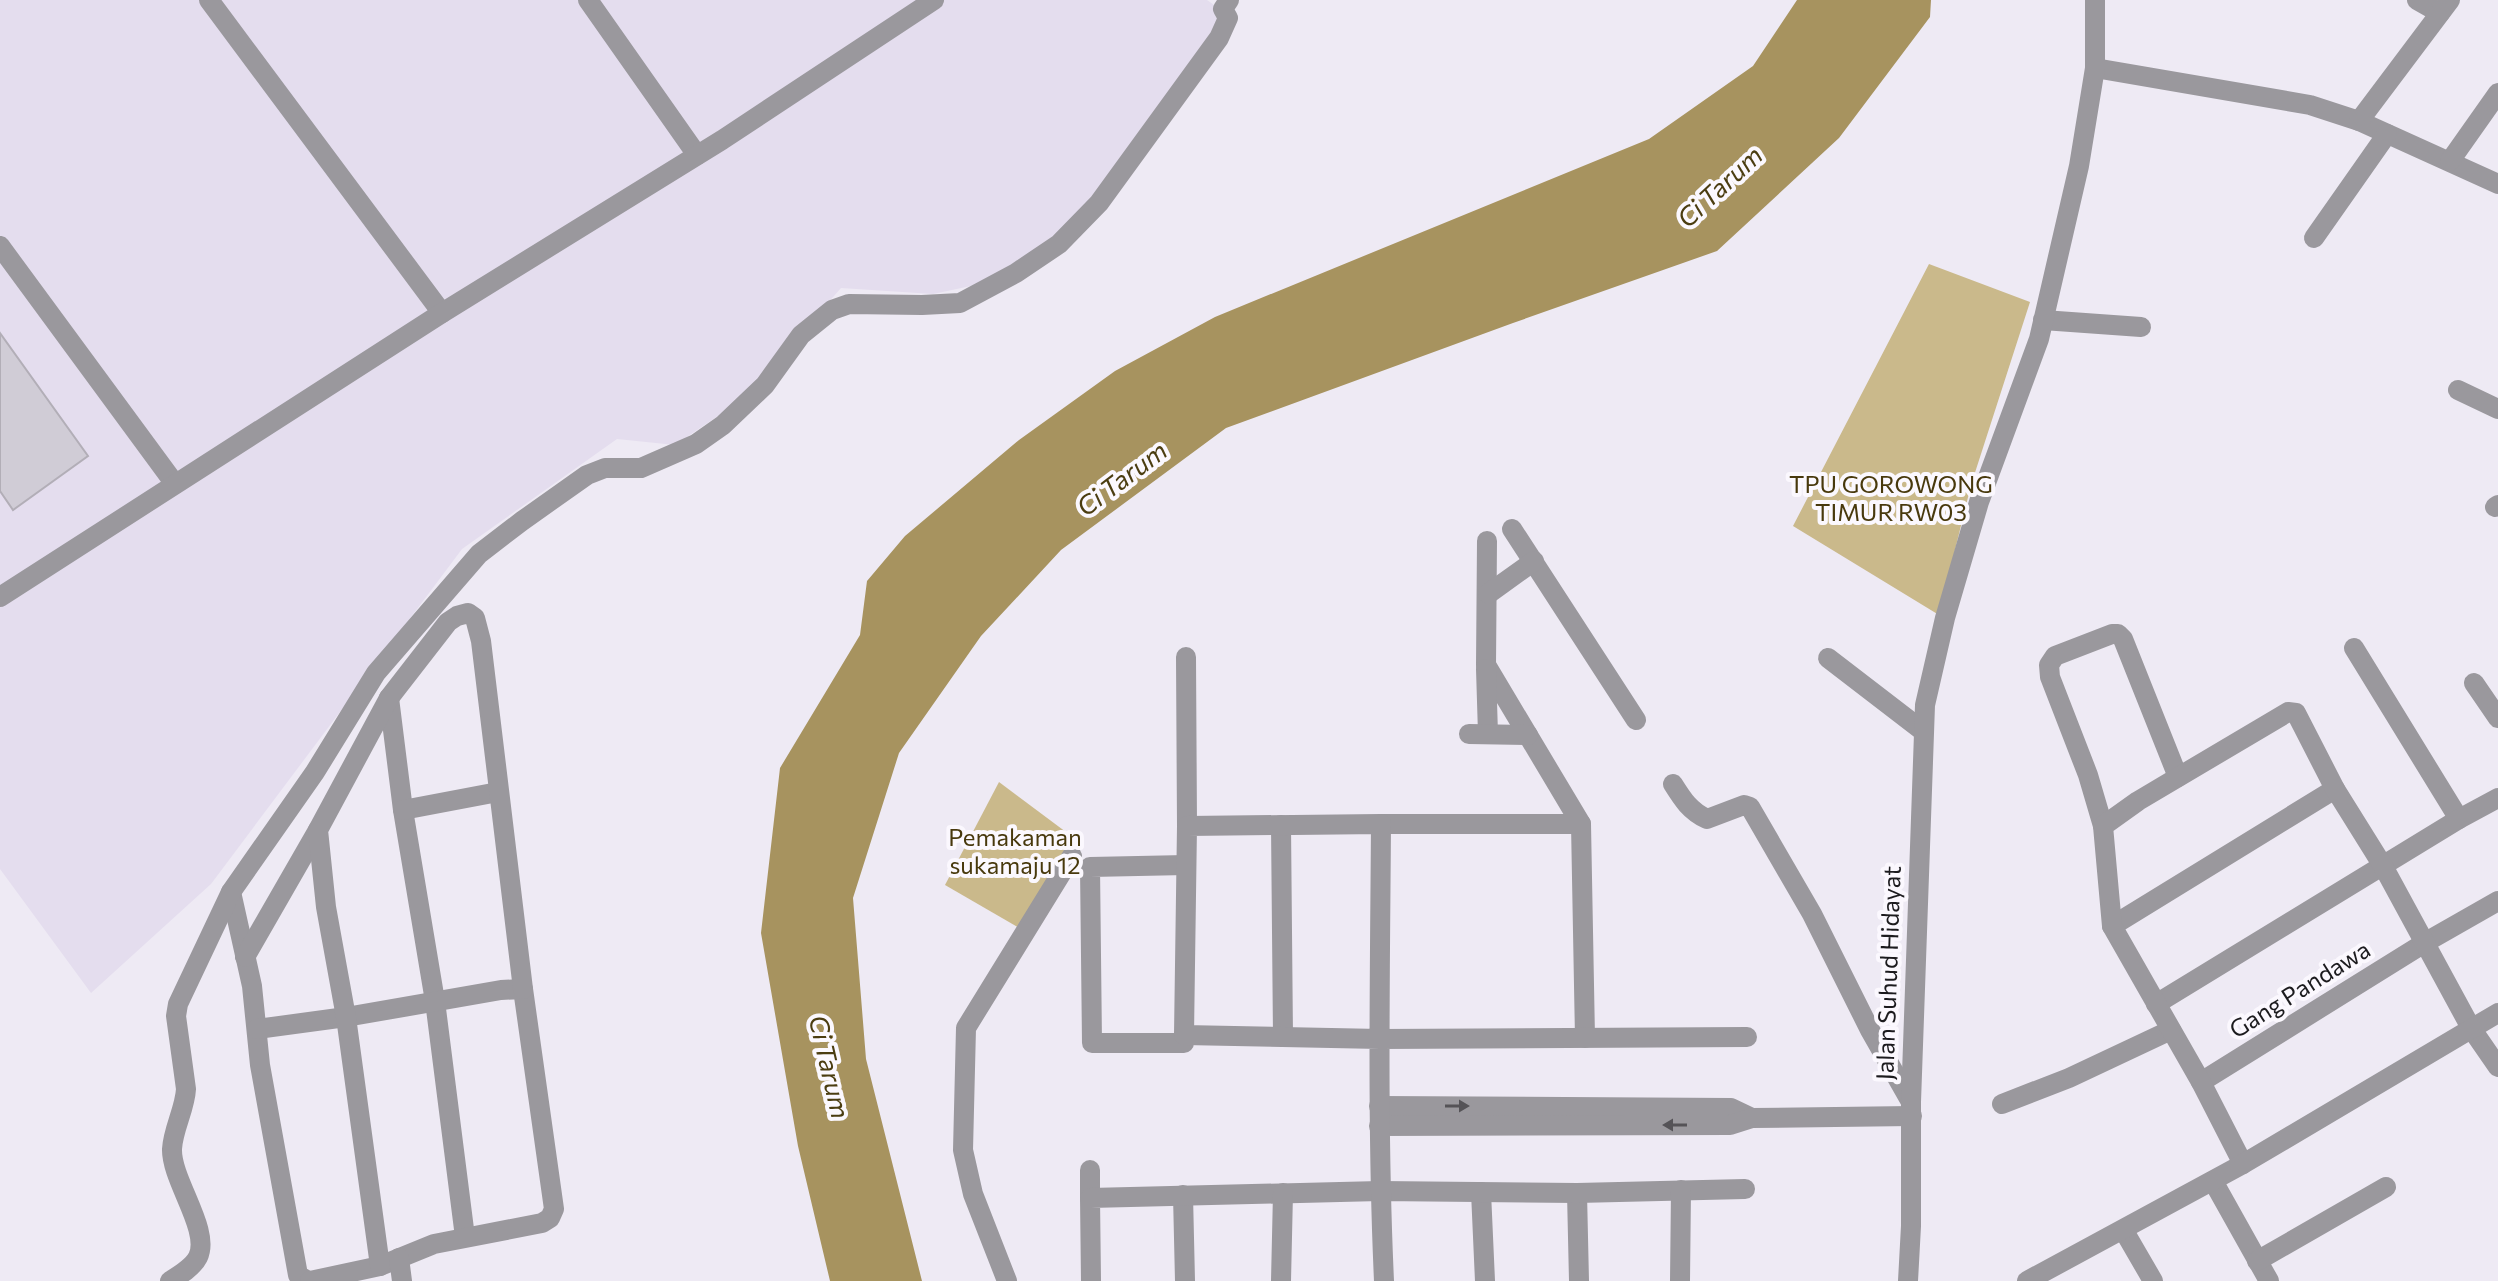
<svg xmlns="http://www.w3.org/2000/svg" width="2498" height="1281" font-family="Commissioner,sans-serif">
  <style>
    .built { fill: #e4ddee }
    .green { fill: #cab98b }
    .water { fill: #a7935f }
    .building { fill: #d0ccd6; stroke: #b2aeb7; stroke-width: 2 }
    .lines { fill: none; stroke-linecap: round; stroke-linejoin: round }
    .minor { stroke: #9a989d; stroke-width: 20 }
    .oneway { fill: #555357 }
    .labels { text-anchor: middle; stroke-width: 8; stroke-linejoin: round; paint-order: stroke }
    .park-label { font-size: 24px; fill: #48390d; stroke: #fbf8fe }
    .street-label { font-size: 24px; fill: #1c1b1e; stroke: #fbf8fe }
    .water-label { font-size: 26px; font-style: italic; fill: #4b3d11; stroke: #fbf8fe }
  </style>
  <rect width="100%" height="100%" fill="#eeeaf4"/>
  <!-- built -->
  <polygon class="built" points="0,0 1207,0 1234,19 1109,203 985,283 933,294 841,288 743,399 675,445 617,439 462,549 211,884 91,993 0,869"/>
  <!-- green -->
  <g class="green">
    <polygon points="1929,264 2030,302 1971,485 1939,615 1793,526"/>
    <polygon points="999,782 1078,841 1021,929 945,885"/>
  </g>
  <!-- water -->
  <polygon class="water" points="1797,0 1931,0 1930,17 1839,138 1717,251 1513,323 1226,428 1061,550 981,636 899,753 853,898 866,1059 922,1281 830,1281 798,1146 761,933 780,768 860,635 867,581 905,536 1019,440 1115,371 1215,317 1649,139 1753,66"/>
  <!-- building -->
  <polygon class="building" points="0,333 88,456 13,510 0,491"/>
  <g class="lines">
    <!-- minor -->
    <g class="minor">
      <polyline points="209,0 442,313"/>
      <polyline points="588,0 697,155"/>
      <polyline points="2417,0 2440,13"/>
      <polyline points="2095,68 2310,105 2359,121 2498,184"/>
      <polyline points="2359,121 2450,0"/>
      <polyline points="2450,161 2498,93"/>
      <polyline points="2314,238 2387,134"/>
      <polyline points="0,246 175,484"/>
      <polyline points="2043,320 2141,327"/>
      <polyline points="2458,390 2498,409"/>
      <polyline points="2495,507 2498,505"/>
      <polyline points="1512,529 1636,720"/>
      <polyline points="1487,541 1486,665 1581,824"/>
      <polyline points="1488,594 1534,561"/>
      <polyline points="0,597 442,313 722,140 934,0"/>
      <polyline points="2354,648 2459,819"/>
      <polyline points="1186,657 1187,826"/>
      <polyline points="1828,658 1923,731"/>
      <polyline points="1486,669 1488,734"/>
      <polyline points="2474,683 2498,718"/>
      <polyline points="389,698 403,810 435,1001 465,1237"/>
      <polyline points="1469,734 1528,735"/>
      <path d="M1673,784C1683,800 1690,811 1707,819L1744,805L1750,807L1812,914L1870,1030L1911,1102"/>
      <polyline points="403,810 498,792"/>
      <polyline points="1381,824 1581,824 1585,1038"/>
      <polyline points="1281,825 1283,1037"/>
      <polyline points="2103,826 2088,775 2050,677 2049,665 2055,656 2112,634 2118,634 2123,639 2178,777"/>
      <polyline points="231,892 252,986 260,1065 298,1275 308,1281"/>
      <polyline points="2112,926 2335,789"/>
      <polyline points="245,957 318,830"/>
      <polyline points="2156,1004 2459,819 2498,798"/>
      <polyline points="257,1029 346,1017 501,990 523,989 554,1209 550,1218 542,1223 434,1244 380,1266 310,1281"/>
      <polyline points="1184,1035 1184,1043 1092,1043 1090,867 1186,865"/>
      <polyline points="2201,1082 2426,942 2498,901"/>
      <polyline points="2002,1104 2069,1078 2171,1030"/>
      <polyline points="1379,1106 1731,1108 1752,1118"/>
      <polyline points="1379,1126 1730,1125 1752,1118 1912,1116"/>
      <polyline points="2243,1164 2201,1082 2112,926 2103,826 2138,801 2288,712 2296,713 2335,789 2383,866 2471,1028 2498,1067"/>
      <polyline points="1090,1170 1090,1198"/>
      <polyline points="2213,1181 2269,1281"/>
      <polyline points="1481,1192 1485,1281"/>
      <polyline points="1577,1193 1579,1281"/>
      <polyline points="1183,1195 1185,1281"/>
      <polyline points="2124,1231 2153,1281"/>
      <polyline points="399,1258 402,1281"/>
      <polyline points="2257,1261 2386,1187"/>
      <polyline points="380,1266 346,1017 326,907 318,830 389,698 448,622 457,616 468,613 475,618 481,641 523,989"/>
      <path d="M170,1281C180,1275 193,1267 198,1257C211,1230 171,1180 172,1149C173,1129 185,1109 186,1089L176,1016L178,1004L231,892L315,772L376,673L479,554L522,521L587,475L605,468H641L696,444L723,425L765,385L801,335L832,310L849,304L922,305L960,303L1016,273L1059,244L1099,203L1219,38L1228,18L1223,9L1229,0"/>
      <polyline points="1007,1281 973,1194 963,1150 966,1028 1072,856"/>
      <polyline points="1091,1281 1090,1198 1380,1191 1577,1193 1745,1189"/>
      <polyline points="1281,1281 1283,1193"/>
      <path d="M1384,1281C1377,1129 1380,976 1381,824L1187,826L1184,1035L1380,1039L1747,1037"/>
      <polyline points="1680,1281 1681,1190"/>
      <polyline points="1908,1281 1911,1226 1911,1102 1925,705 1945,618 1979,502 2039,339 2079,166 2095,68 2095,0"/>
      <polyline points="2027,1281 2243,1164 2498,1013"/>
    </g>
  </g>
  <!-- one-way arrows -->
  <defs><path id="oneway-solid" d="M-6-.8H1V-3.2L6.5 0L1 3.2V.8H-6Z" transform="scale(2)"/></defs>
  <g class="oneway">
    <use href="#oneway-solid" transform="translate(1457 1106)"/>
    <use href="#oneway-solid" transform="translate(1675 1125) rotate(180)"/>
  </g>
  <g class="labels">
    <!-- park labels -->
    <g class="park-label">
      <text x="1891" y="493">TPU GOROWONG<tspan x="1891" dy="28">TIMUR RW03</tspan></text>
      <text x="1015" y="846">Pemakaman<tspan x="1015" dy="28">sukamaju 12</tspan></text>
    </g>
    <!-- street labels -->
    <g class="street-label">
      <text transform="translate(1889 973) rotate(-88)" y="8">Jalan Suhud Hidayat</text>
      <text transform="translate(2300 990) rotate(-32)" y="8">Gang Pandawa</text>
    </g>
    <!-- water labels -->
    <g class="water-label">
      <text transform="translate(1720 187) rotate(-43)" y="9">Ci Tarum</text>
      <text transform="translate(1122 479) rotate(-37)" y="9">Ci Tarum</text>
      <text transform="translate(829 1067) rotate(77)" y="9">Ci Tarum</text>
    </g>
  </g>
</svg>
